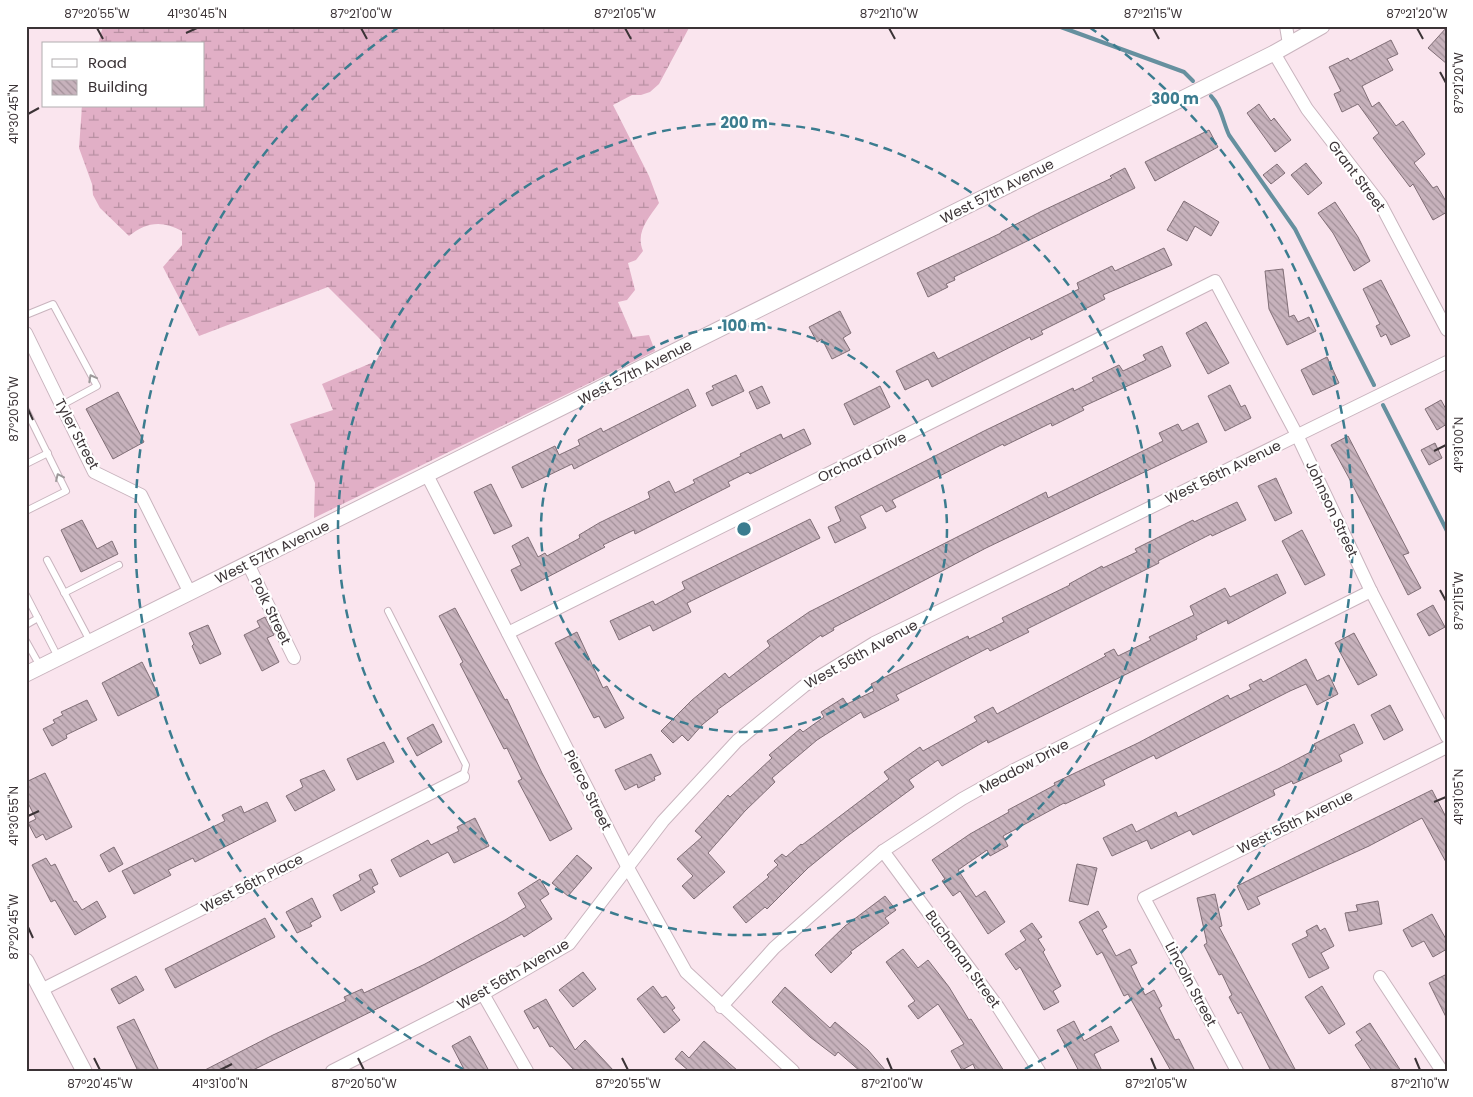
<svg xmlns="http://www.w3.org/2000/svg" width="1473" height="1097" font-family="Poppins,sans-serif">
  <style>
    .wetland { fill: url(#wetland-marsh) }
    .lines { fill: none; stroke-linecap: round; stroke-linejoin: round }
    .stream { stroke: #66909f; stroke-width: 4 }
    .building { fill: url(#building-back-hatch); stroke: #806e76 }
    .service-casing { stroke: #c9b4be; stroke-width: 8 }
    .minor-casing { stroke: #c9b4be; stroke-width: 14 }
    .tertiary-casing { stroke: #c9b4be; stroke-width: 17 }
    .service { stroke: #fff; stroke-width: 6 }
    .minor { stroke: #fff; stroke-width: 12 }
    .tertiary { stroke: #fff; stroke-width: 15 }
    .oneway { stroke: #9d999a }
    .ticks { fill: none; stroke: #3b3336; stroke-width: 2 }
    .ring { fill: none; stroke: #3b7c8f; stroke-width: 2.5; stroke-dasharray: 9 6 }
    .labels { text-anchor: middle; stroke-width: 4.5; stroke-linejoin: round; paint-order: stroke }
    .street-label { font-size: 14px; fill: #3b3336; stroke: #fff }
    .centre { fill: #3b7c8f; stroke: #fff; stroke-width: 2.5 }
    .ring-label { font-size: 15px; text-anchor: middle; font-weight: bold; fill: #3b7c8f; stroke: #fff; stroke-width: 4.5; stroke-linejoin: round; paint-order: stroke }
    .neatline { fill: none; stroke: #3b3336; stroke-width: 2 }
    .ticks-label { font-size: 12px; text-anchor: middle; fill: #3b3336 }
  </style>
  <defs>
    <pattern id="wetland-marsh" width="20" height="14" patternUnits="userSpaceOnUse" patternTransform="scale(1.25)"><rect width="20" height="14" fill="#e1afc6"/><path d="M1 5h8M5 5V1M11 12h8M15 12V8" fill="none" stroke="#b88fa2"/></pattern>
    <pattern id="building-back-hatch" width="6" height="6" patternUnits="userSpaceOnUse" patternTransform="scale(1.25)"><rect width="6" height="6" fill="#c7b2bc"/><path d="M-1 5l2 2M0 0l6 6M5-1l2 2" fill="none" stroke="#a3919a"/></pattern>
  </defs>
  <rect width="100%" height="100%" fill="#fae5ee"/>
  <!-- wetland -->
  <path class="wetland" d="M103,26H690L659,84L650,92L641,95H632L613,105L649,176L659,203C649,218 635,232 643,251L636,260L628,263L635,290L627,300L618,302L633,337L649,335L655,351L314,518L315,483L290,424L333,410L322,384L376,361L382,350L380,339L328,287L199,336L163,267L182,245V231C162,220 146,222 129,236L100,208L93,195L92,184L79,148L82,106H204V44H98Z"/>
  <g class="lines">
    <!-- stream -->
    <g class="stream">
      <polyline points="1058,26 1184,72 1193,81"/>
      <path d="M1211,96C1221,106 1223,122 1229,135L1295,229L1374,385"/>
      <polyline points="1383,405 1447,531"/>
    </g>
  </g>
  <!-- building -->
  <g class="building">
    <polygon points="1447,27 1447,64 1428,48"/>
    <polygon points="1391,40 1398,54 1387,59 1393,70 1362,86 1372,107 1379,102 1396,126 1403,121 1425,154 1414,163 1433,188 1437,186 1447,203 1447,212 1433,220 1413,184 1410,187 1373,138 1379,133 1358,104 1342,112 1334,94 1341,91 1329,67 1348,58 1350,61"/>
    <polygon points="1259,104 1271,121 1274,118 1291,140 1275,152 1247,113"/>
    <polygon points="1209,130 1218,147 1155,181 1145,162"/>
    <polygon points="1306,163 1322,183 1308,195 1291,175"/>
    <polygon points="1277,164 1285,173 1271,184 1263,175"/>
    <polygon points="1125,168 1135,188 954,277 955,280 946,284 948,287 928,297 917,273 1001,233 1001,232 1042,211 1112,178 1110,176"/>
    <polygon points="1184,201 1219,222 1211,236 1195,226 1187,241 1167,230"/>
    <polygon points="1335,202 1358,237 1370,261 1354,271 1333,233 1318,213"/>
    <polygon points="1164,248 1172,265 1103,295 1105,299 1041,331 1043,334 1031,340 1030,337 932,387 928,379 905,390 896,371 934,352 938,359 1079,289 1077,283 1112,266 1115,271"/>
    <polygon points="1283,269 1289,317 1294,315 1298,322 1309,317 1316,331 1287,345 1269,309 1265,271"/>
    <polygon points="1381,280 1410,336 1391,345 1386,334 1381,337 1376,326 1380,324 1363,289"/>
    <polygon points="840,311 851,333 843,338 850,350 832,359 822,339 817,342 809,327"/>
    <polygon points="1206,322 1229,363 1208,374 1186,333"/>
    <polygon points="1162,346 1171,366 1082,407 1084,410 1052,426 1051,423 1004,446 1003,444 892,500 896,507 886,512 882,505 860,516 866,528 835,543 828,527 841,521 835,507 984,431 1073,388 1074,391 1094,381 1092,378 1119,365 1123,371 1146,360 1143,355"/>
    <polygon points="1327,357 1339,383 1313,395 1301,370"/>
    <polygon points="736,375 744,391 712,406 706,393 714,389 712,386"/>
    <polygon points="1230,385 1241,407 1245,405 1251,418 1225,431 1208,396"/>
    <polygon points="762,386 770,403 757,409 749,392"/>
    <polygon points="880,386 890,407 854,425 844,404"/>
    <polygon points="688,389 696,406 574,469 572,464 522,488 512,467 555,446 559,455 580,445 578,440 601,428 603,432"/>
    <polygon points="118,392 144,442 113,459 86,409"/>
    <polygon points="1441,400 1447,411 1447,424 1437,430 1425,409"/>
    <polygon points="1198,423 1207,442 986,548 833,628 834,630 822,637 821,635 717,710 718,712 703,724 688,741 682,735 673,743 661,731 692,700 725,673 729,678 770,646 767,641 809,612 1046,492 1048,498 1163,441 1159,433 1178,424 1182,431"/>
    <polygon points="804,429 811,444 750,474 748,472 728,482 730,486 635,534 634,530 603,545 605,547 521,591 511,570 521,565 512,546 528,537 538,557 545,553 547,556 580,538 579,535 599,523 650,498 648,492 669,481 675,493 695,483 693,480 741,456 740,454 781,434 783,439"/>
    <polygon points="1348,436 1409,553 1403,555 1421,588 1408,595 1349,478 1331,445"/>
    <polygon points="1435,443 1442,458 1429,465 1421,450"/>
    <polygon points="1276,478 1292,513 1275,521 1258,486"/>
    <polygon points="491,484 512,526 494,534 474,492"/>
    <polygon points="1237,502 1246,520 1212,536 1211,534 1158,561 1159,563 1027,629 1029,632 990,651 988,648 896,695 899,700 864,718 861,712 817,740 772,778 775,782 745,811 708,853 725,872 694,899 682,886 693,876 677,859 702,837 695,831 728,795 730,797 772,758 769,755 800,729 803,732 824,717 821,712 843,698 847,704 874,691 871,684 968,636 969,639 1004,622 1002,618 1070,585 1069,584 1102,566 1103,568 1137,552 1135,549 1193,520 1194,522"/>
    <polygon points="810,519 820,538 687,603 691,612 653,631 650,625 619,640 610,621 653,601 655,605 685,589 682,582"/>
    <polygon points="82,520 97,549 112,541 118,554 81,572 61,530"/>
    <polygon points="1302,530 1325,575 1305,585 1282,541"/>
    <polygon points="1277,574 1286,593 1228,624 1227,620 1196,636 1197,639 988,743 987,740 942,766 938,760 909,780 914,787 846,837 808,868 767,909 765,907 746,923 733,907 769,877 767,875 778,865 774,861 782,854 786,857 801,844 802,845 889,779 884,772 920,747 923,751 977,721 974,717 993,707 997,714 1106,656 1104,654 1114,649 1118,656 1151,640 1149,637 1194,615 1190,606 1225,588 1230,597"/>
    <polygon points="1433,605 1445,627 1429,636 1417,614"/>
    <polygon points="455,608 505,700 507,699 542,773 572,829 550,841 518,781 522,779 507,748 504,749 460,664 463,662 439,616"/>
    <polygon points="265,617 274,635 267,638 279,662 262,671 244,635 260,627 257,621"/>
    <polygon points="208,625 221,654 200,664 192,646 194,644 189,633"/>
    <polygon points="577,632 603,688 607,686 624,718 605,728 599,716 594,718 555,643"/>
    <polygon points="1354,633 1377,675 1358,685 1335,643"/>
    <polygon points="1306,659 1317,681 1329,675 1338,694 1317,705 1306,684 1290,691 1156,759 1154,755 1103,780 1105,785 1065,804 1064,803 1003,836 1008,846 990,856 987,850 958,870 976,897 985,891 1005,922 988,934 960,891 953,896 942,881 945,879 932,860 970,834 1009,812 1008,810 1055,785 1054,783 1138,743 1228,695 1230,699 1251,689 1249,685 1261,679 1263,682"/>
    <polygon points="142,662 159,696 118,716 102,683"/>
    <polygon points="87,700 97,720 66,735 67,738 52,746 43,729 55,723 53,720 63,715 61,712"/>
    <polygon points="1390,705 1403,730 1384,740 1371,715"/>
    <polygon points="433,724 442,742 417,756 407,738"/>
    <polygon points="1354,724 1363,743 1339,755 1342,761 1293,784 1292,781 1273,790 1275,795 1193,835 1190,830 1151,849 1147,840 1112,856 1103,838 1132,824 1136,832 1176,812 1178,817 1278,769 1316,749 1314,744"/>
    <polygon points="384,742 394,762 357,780 347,759"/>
    <polygon points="651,754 661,774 654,777 655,780 638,788 637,784 625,790 615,770"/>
    <polygon points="324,770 335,790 295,811 286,796 303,787 300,780"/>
    <polygon points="45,773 72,827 46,840 43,834 36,838 28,823 36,819 26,799 26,782"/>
    <polygon points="1432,790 1447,819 1447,864 1422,818 1369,846 1257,897 1260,904 1248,910 1237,886"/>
    <polygon points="267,802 276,821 195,862 193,858 168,870 171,875 134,894 122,871 225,821 222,815 241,806 244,813"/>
    <polygon points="475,818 489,846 454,863 448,852 400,877 391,860 428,840 431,845 459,831 457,827"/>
    <polygon points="114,847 123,864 109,872 100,855"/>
    <polygon points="577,855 592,868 568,896 552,883"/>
    <polygon points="46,858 51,866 55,864 74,902 76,901 82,910 97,901 106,917 75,935 55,900 51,902 32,865"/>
    <polygon points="1077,864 1097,868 1088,905 1069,901"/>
    <polygon points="371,869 378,884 372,887 375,892 341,911 333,895 361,880 359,875"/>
    <polygon points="540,879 549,894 540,900 552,919 524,937 522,934 421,987 251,1071 203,1071 273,1035 346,1001 344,997 362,989 364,993 425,964 505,920 526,907 518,893"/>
    <polygon points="1215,894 1222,926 1219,927 1296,1071 1271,1071 1241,1012 1238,1014 1229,997 1232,995 1222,974 1219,975 1204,945 1207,943 1197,898"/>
    <polygon points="885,896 896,910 885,918 889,923 850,952 852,953 831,973 815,955 845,926"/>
    <polygon points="312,898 321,917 310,923 312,926 297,933 286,912"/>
    <polygon points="1378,901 1382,924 1349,931 1345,913 1358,911 1356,905"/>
    <polygon points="1098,911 1107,927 1102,930 1116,956 1130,949 1137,963 1131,966 1145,995 1154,990 1162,1006 1159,1008 1175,1040 1179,1039 1195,1071 1171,1071 1128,994 1124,996 1102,952 1097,955 1079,922"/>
    <polygon points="1432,914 1447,941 1447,949 1433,957 1424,941 1412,947 1403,930"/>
    <polygon points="265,918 275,937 175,988 165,969"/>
    <polygon points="1032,923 1042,937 1038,939 1045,950 1043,952 1061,986 1053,991 1059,1002 1044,1010 1020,967 1016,970 1005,954 1026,940 1020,931"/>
    <polygon points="1317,925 1320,931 1325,928 1334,946 1321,953 1329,968 1309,978 1292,944 1308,936 1306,931"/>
    <polygon points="903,949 918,968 928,960 949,987 969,1020 971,1019 1004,1071 976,1071 973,1064 962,1070 951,1051 964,1044 938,1004 918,1019 908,1006 915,1001 886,962"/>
    <polygon points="583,972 596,989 573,1007 559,990"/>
    <polygon points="1447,974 1447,1019 1429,983"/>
    <polygon points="136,976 144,990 119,1004 111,989"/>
    <polygon points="653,986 662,998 666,996 675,1008 672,1010 680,1020 664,1033 637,999"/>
    <polygon points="1322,986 1345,1024 1329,1034 1305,997"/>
    <polygon points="785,987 830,1028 835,1022 868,1050 886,1071 860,1071 838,1052 835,1056 810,1037 772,1002"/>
    <polygon points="546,999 575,1050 585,1040 614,1071 575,1071 552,1046 550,1047 538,1026 534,1029 524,1011"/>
    <polygon points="134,1019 159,1071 138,1071 117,1027"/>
    <polygon points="1074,1021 1084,1041 1111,1026 1119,1041 1094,1054 1102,1071 1079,1071 1057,1030"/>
    <polygon points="1370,1023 1401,1071 1372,1071 1355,1045 1362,1040 1356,1032"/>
    <polygon points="470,1036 489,1071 465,1071 452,1046"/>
    <polygon points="704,1041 738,1071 689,1071 675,1059 682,1051 689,1058"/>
  </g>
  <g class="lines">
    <!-- service casing -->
    <g class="service-casing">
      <g id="service">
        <polyline points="26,315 53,304 97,386 62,405"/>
        <polyline points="26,410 66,491 26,511"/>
        <polyline points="26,464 48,453"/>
        <polyline points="47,560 90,641"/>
        <polyline points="64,593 119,565"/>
        <polyline points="26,595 58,657"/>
        <polyline points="388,611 466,765 463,777"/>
        <polyline points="26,625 38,618"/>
        <polyline points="26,641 40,666"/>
      </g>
    </g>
    <!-- minor casing -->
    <g class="minor-casing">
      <g id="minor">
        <polyline points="1286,26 1289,44"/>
        <polyline points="1274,53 1307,109 1381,205 1447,330"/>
        <polyline points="26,333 94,472 141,495 190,593"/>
        <polyline points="427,475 628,868 686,972 793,1071"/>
        <polyline points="248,564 294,658"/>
        <polyline points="508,633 1215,281 1297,435 1371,591 1447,737"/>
        <polyline points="883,851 998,1007 1039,1071"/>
        <polyline points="1380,977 1442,1071"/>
        <polyline points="41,990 463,777"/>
        <polyline points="483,994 527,1071"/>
        <polyline points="721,1007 774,948 883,851 962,799 1012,771 1371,591"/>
        <polyline points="332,1071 483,994 569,944 663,821 737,741 804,686 874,643 1447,362"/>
        <polyline points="1237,1071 1144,898 1447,747"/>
      </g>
    </g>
    <!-- tertiary casing -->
    <g class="tertiary-casing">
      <g id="tertiary">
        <polyline points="26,674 1274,53 1322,26"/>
        <polyline points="26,961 84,1071"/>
      </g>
    </g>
    <!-- service -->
    <use href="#service" class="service"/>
    <!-- minor -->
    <use href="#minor" class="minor"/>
    <!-- tertiary -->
    <use href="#tertiary" class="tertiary"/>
  </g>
  <!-- one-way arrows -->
  <defs><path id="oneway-chevron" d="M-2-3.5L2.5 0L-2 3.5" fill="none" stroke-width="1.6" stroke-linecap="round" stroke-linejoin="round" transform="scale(1.25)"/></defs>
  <g class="oneway">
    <use href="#oneway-chevron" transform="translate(92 378) rotate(-118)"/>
    <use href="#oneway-chevron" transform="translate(59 477) rotate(-115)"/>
  </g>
  <!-- ticks -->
  <path class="ticks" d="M97,28L103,39M361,28L367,39M625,28L631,39M889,28L895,39M1153,28L1159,39M1417,28L1423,39M186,33L197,28M1440,72L1446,83M28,114L39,108M28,409L33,420M1434,451L1446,445M1440,590L1446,601M1434,802L1446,797M28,816L39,811M28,927L33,938M94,1058L100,1070M358,1058L364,1070M622,1058L628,1070M887,1058L892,1070M1151,1058L1156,1070M1415,1058L1420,1070M220,1070L232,1064"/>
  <!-- distance rings -->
  <g class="ring">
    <circle cx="744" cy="529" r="203"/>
    <circle cx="744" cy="529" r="406"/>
    <path d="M463 1069A609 609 0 0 1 399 27M1089 27A609 609 0 0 1 1025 1069"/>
  </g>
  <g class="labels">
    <!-- street labels -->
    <g class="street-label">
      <text transform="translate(1357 176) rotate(53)" y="5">Grant Street</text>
      <text transform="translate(997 191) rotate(-27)" y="5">West 57th Avenue</text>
      <text transform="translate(635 372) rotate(-27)" y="5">West 57th Avenue</text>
      <text transform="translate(77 434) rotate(62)" y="5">Tyler Street</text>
      <text transform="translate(862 457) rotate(-26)" y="5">Orchard Drive</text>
      <text transform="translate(1223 472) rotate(-26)" y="5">West 56th Avenue</text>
      <text transform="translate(1332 509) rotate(65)" y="5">Johnson Street</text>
      <text transform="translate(272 552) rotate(-26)" y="5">West 57th Avenue</text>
      <text transform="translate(271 611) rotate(64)" y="5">Polk Street</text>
      <text transform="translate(861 654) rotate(-29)" y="5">West 56th Avenue</text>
      <text transform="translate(1024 766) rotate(-28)" y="5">Meadow Drive</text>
      <text transform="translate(588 790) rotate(63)" y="5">Pierce Street</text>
      <text transform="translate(1295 822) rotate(-26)" y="5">West 55th Avenue</text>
      <text transform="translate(252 883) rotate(-27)" y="5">West 56th Place</text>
      <text transform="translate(963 959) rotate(54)" y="5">Buchanan Street</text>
      <text transform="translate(513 974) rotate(-30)" y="5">West 56th Avenue</text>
      <text transform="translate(1191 984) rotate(62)" y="5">Lincoln Street</text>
    </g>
  </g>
  <circle cx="744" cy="529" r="8" class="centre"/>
  <g class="ring-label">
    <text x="1175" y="104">300 m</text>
    <text x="744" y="128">200 m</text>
    <text x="744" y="331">100 m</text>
  </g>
  <!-- border -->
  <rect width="1473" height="1097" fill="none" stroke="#ffffff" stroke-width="55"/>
  <!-- legend -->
  <rect x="42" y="42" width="162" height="65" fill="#ffffff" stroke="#b1adaf"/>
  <rect x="52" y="59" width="25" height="8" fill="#ffffff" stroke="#b1adaf"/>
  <text x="88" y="68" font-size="15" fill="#3b3336">Road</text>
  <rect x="52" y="80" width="25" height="15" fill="url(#building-back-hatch)" stroke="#b1adaf"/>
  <text x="88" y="92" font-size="15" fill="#3b3336">Building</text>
  <rect x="28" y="28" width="1418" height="1042" class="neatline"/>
  <g class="ticks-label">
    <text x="97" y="18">87°20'55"W</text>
    <text x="197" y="18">41°30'45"N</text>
    <text x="361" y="18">87°21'00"W</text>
    <text x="625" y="18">87°21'05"W</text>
    <text x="889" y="18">87°21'10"W</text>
    <text x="1153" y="18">87°21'15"W</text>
    <text x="1417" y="18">87°21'20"W</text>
    <text transform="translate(1459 83) rotate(-90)" y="4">87°21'20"W</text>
    <text transform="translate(14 114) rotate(-90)" y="4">41°30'45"N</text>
    <text transform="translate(14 409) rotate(-90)" y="4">87°20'50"W</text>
    <text transform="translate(1459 445) rotate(-90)" y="4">41°31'00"N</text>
    <text transform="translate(1459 601) rotate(-90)" y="4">87°21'15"W</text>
    <text transform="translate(1459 797) rotate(-90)" y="4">41°31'05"N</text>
    <text transform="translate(14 816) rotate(-90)" y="4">41°30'55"N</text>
    <text transform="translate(14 927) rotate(-90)" y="4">87°20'45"W</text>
    <text x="100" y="1088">87°20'45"W</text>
    <text x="220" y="1088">41°31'00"N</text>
    <text x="364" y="1088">87°20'50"W</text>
    <text x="628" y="1088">87°20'55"W</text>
    <text x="892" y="1088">87°21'00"W</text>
    <text x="1156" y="1088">87°21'05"W</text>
    <text x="1420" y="1088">87°21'10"W</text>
  </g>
</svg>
